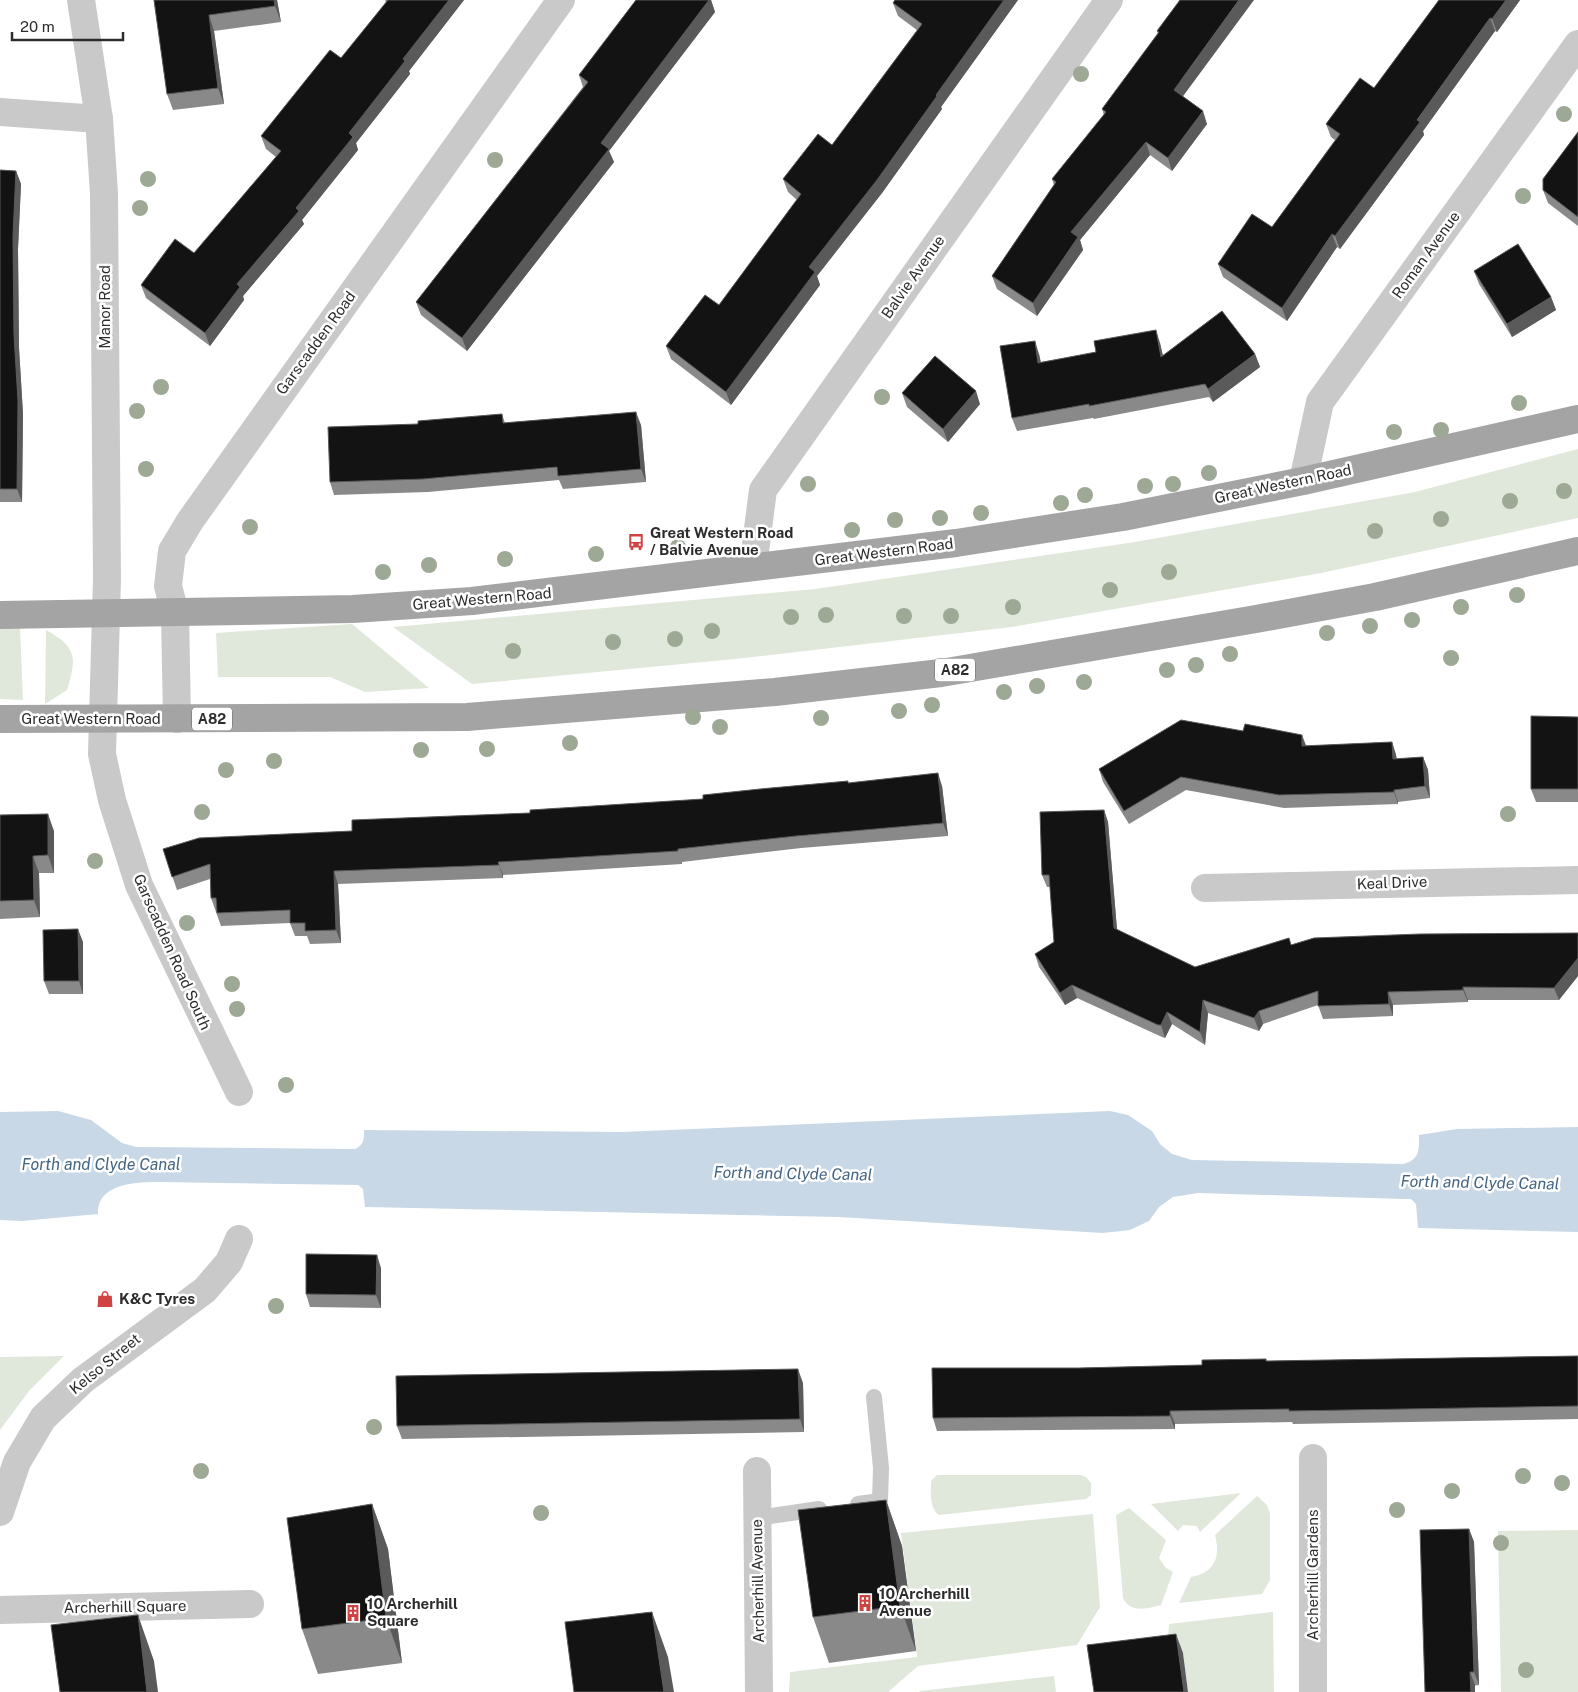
<svg xmlns="http://www.w3.org/2000/svg" width="1578" height="1692" font-family="'Public Sans',sans-serif">
  <style>
    .green { fill: #e0e8db }
    .water { fill: #c9d8e6 }
    .lines { fill: none; stroke-linecap: round; stroke-linejoin: round }
    .service { stroke: #c9c9c9; stroke-width: 16 }
    .minor { stroke: #c9c9c9; stroke-width: 28 }
    .primary { stroke: #a4a4a4; stroke-width: 28 }
    .tree { fill: #9da895 }
    .wall { fill: #898989 }
    .shaded-wall { fill: #5a5a5a }
    .building { fill: #131313; stroke: #5a5a5a }
    .labels { text-anchor: middle; stroke-width: 5; stroke-linejoin: round; paint-order: stroke }
    .shield { fill: #fff; stroke: #6b6b6b; stroke-width: 1 }
    .shield-label { font-size: 14px; font-weight: bold; fill: #2c2c2c }
    .street-label { font-size: 15px; fill: #2c2c2c; stroke: #fff }
    .poi-label { font-size: 15px; font-weight: bold; fill: #2c2c2c; stroke: #fff; text-anchor: start }
    .water-label { font-size: 16px; font-style: italic; fill: #446583; stroke: #fff }
  </style>
  <rect width="100%" height="100%" fill="#fff"/>
  <!-- green -->
  <g class="green">
    <polygon points="1578,449 1578,518 1321,573 1012,627 735,659 472,684 393,627 815,589 1135,542 1415,492"/>
    <polygon points="352,624 429,688 365,692 330,677 218,677 216,633"/>
    <polygon points="0,628 20,628 23,700 0,699"/>
    <path d="M46,630C77,647 77,658 67,690L45,704Z"/>
    <polygon points="64,1356 29,1391 0,1430 0,1357"/>
    <path d="M937,1475H1080L1086,1477L1091,1483V1495L1086,1499L939,1515C929,1508 931,1493 931,1481Z"/>
    <polygon points="1241,1493 1200,1532 1197,1526 1183,1525 1178,1531 1151,1504"/>
    <path d="M1257,1496L1267,1505L1270,1514V1580L1262,1594L1179,1603L1191,1577C1214,1573 1221,1558 1215,1535Z"/>
    <path d="M1129,1508L1166,1540L1159,1558L1166,1568L1173,1572L1161,1605C1147,1609 1130,1613 1123,1598L1116,1515Z"/>
    <polygon points="1093,1514 1100,1607 1077,1645 918,1666 888,1692 789,1692 790,1672 917,1657 901,1533"/>
    <polygon points="1578,1530 1578,1692 1501,1692 1498,1531"/>
    <polygon points="1273,1612 1274,1692 1188,1692 1183,1653 1167,1654 1169,1624"/>
    <polygon points="1054,1676 1056,1692 919,1692 920,1691"/>
  </g>
  <!-- water -->
  <path class="water" d="M58,1111L91,1120L122,1143L136,1147L355,1149C364,1145 364,1140 364,1130L622,1132L1110,1111L1128,1115L1152,1131L1160,1144L1172,1154L1192,1160L1404,1164C1420,1159 1419,1150 1419,1135L1457,1129L1578,1127V1232L1418,1228L1416,1204L1411,1199H1404L1198,1193L1173,1197L1159,1207L1149,1221L1130,1230L1103,1233L839,1217L365,1207L363,1189L358,1185L162,1182C139,1182 97,1182 98,1214L22,1221L0,1220V1112Z"/>
  <g class="lines">
    <!-- service -->
    <g class="service">
      <polyline points="858,1504 880,1501 881,1468 874,1397"/>
      <polyline points="757,1518 819,1509"/>
    </g>
    <!-- minor -->
    <g class="minor">
      <polyline points="81,0 99,119 104,193 107,579 102,754 112,800 139,885 239,1092"/>
      <polyline points="0,112 99,119"/>
      <polyline points="1303,481 1320,402 1578,44"/>
      <polyline points="753,567 763,490 1109,0"/>
      <polyline points="177,719 175,613 168,586 172,551 190,521 561,0"/>
      <polyline points="1205,888 1578,880"/>
      <polyline points="1313,1458 1313,1692"/>
      <polyline points="757,1471 759,1692"/>
      <polyline points="0,1512 17,1462 43,1418 83,1380 205,1290 229,1262 239,1239"/>
      <polyline points="0,1610 250,1604"/>
    </g>
    <!-- primary -->
    <g class="primary">
      <polyline points="0,615 353,609 472,601 956,543 1123,517 1303,481 1578,419"/>
      <polyline points="0,719 467,717 775,692 941,673 1256,619 1375,597 1578,551"/>
    </g>
  </g>
  <!-- trees -->
  <g class="tree">
    <circle cx="1081" cy="74" r="8"/>
    <circle cx="1564" cy="114" r="8"/>
    <circle cx="495" cy="160" r="8"/>
    <circle cx="148" cy="179" r="8"/>
    <circle cx="1523" cy="196" r="8"/>
    <circle cx="140" cy="208" r="8"/>
    <circle cx="161" cy="387" r="8"/>
    <circle cx="882" cy="397" r="8"/>
    <circle cx="1519" cy="403" r="8"/>
    <circle cx="137" cy="411" r="8"/>
    <circle cx="1441" cy="430" r="8"/>
    <circle cx="1394" cy="432" r="8"/>
    <circle cx="146" cy="469" r="8"/>
    <circle cx="1209" cy="473" r="8"/>
    <circle cx="808" cy="484" r="8"/>
    <circle cx="1173" cy="484" r="8"/>
    <circle cx="1145" cy="486" r="8"/>
    <circle cx="1564" cy="491" r="8"/>
    <circle cx="1085" cy="495" r="8"/>
    <circle cx="1510" cy="501" r="8"/>
    <circle cx="1061" cy="503" r="8"/>
    <circle cx="981" cy="513" r="8"/>
    <circle cx="940" cy="518" r="8"/>
    <circle cx="1441" cy="519" r="8"/>
    <circle cx="895" cy="520" r="8"/>
    <circle cx="250" cy="527" r="8"/>
    <circle cx="852" cy="530" r="8"/>
    <circle cx="1375" cy="531" r="8"/>
    <circle cx="678" cy="547" r="8"/>
    <circle cx="596" cy="554" r="8"/>
    <circle cx="505" cy="559" r="8"/>
    <circle cx="429" cy="565" r="8"/>
    <circle cx="383" cy="572" r="8"/>
    <circle cx="1169" cy="572" r="8"/>
    <circle cx="1110" cy="590" r="8"/>
    <circle cx="1517" cy="595" r="8"/>
    <circle cx="1013" cy="607" r="8"/>
    <circle cx="1461" cy="607" r="8"/>
    <circle cx="826" cy="615" r="8"/>
    <circle cx="904" cy="616" r="8"/>
    <circle cx="951" cy="616" r="8"/>
    <circle cx="791" cy="617" r="8"/>
    <circle cx="1412" cy="620" r="8"/>
    <circle cx="1370" cy="626" r="8"/>
    <circle cx="712" cy="631" r="8"/>
    <circle cx="1327" cy="633" r="8"/>
    <circle cx="675" cy="639" r="8"/>
    <circle cx="613" cy="642" r="8"/>
    <circle cx="513" cy="651" r="8"/>
    <circle cx="1230" cy="654" r="8"/>
    <circle cx="1451" cy="658" r="8"/>
    <circle cx="1196" cy="665" r="8"/>
    <circle cx="1167" cy="670" r="8"/>
    <circle cx="1084" cy="682" r="8"/>
    <circle cx="1037" cy="686" r="8"/>
    <circle cx="1004" cy="692" r="8"/>
    <circle cx="932" cy="705" r="8"/>
    <circle cx="899" cy="711" r="8"/>
    <circle cx="693" cy="717" r="8"/>
    <circle cx="821" cy="718" r="8"/>
    <circle cx="720" cy="727" r="8"/>
    <circle cx="570" cy="743" r="8"/>
    <circle cx="487" cy="749" r="8"/>
    <circle cx="421" cy="750" r="8"/>
    <circle cx="274" cy="761" r="8"/>
    <circle cx="226" cy="770" r="8"/>
    <circle cx="202" cy="812" r="8"/>
    <circle cx="1508" cy="814" r="8"/>
    <circle cx="95" cy="861" r="8"/>
    <circle cx="187" cy="923" r="8"/>
    <circle cx="232" cy="984" r="8"/>
    <circle cx="237" cy="1009" r="8"/>
    <circle cx="286" cy="1085" r="8"/>
    <circle cx="276" cy="1306" r="8"/>
    <circle cx="374" cy="1427" r="8"/>
    <circle cx="201" cy="1471" r="8"/>
    <circle cx="1523" cy="1476" r="8"/>
    <circle cx="1562" cy="1483" r="8"/>
    <circle cx="1452" cy="1491" r="8"/>
    <circle cx="1397" cy="1510" r="8"/>
    <circle cx="541" cy="1513" r="8"/>
    <circle cx="1501" cy="1543" r="8"/>
    <circle cx="1526" cy="1670" r="8"/>
  </g>
  <!-- wall -->
  <g class="wall">
    <polygon points="154,0 277,0 281,22 214,31 224,104 173,110 167,94"/>
    <polygon points="385,0 464,0 409,71 410,74 356,143 358,150 302,220 304,224 243,296 244,300 210,346 146,298 141,285 194,253 276,157 266,149 261,136 341,58 386,2"/>
    <polygon points="636,0 711,0 715,12 609,151 614,162 467,351 421,315 416,302 583,87 579,75"/>
    <polygon points="895,0 1018,0 941,107 942,109 882,193 817,276 820,285 731,405 671,359 666,346 719,305 797,200 788,192 783,179 832,145 917,30 898,16 893,3"/>
    <polygon points="1180,0 1183,97 1207,124 1172,171 1150,155 1080,240 1083,250 1037,316 997,289 992,276 1054,185 1052,179 1104,115 1102,109 1158,34 1157,31"/>
    <polygon points="1439,0 1520,0 1497,32 1495,31 1423,131 1424,135 1340,249 1337,247 1287,321 1223,277 1218,264 1272,227 1335,140 1331,137 1326,124 1374,88"/>
    <polygon points="1578,132 1578,226 1548,203 1543,190"/>
    <polygon points="0,170 16,171 21,184 18,249 19,348 23,414 22,502 0,502"/>
    <polygon points="1474,271 1551,297 1556,310 1512,337 1479,284"/>
    <polygon points="1160,343 1163,356 1255,354 1260,367 1213,402 1209,397 1094,419 1093,418 1017,431 1012,418 1039,354 1041,362"/>
    <polygon points="902,393 980,404 948,442 907,407"/>
    <polygon points="502,414 505,423 641,425 646,482 563,489 559,480 428,492 334,495 330,482 418,424"/>
    <polygon points="1578,717 1578,802 1536,802 1531,789"/>
    <polygon points="1392,742 1396,755 1397,759 1423,757 1428,770 1430,798 1398,802 1398,804 1284,808 1186,790 1129,824 1103,782 1099,769 1306,746"/>
    <polygon points="849,783 942,786 948,836 801,848 682,862 682,864 503,875 503,878 338,884 341,943 310,944 307,936 295,936 290,923 221,926 211,898 210,879 177,890 163,849 352,831 530,813 703,799"/>
    <polygon points="1104,810 1108,822 1117,930 1195,967 1291,945 1578,933 1578,976 1559,1000 1468,1000 1468,1002 1393,1005 1393,1016 1323,1019 1318,1005 1263,1024 1259,1031 1208,1013 1205,1045 1172,1024 1165,1038 1162,1037 1077,998 1065,1005 1039,967 1035,954 1054,942 1050,887 1047,887 1042,875"/>
    <polygon points="0,815 54,831 54,873 39,873 40,917 0,919"/>
    <polygon points="83,942 83,994 49,994 44,981"/>
    <polygon points="381,1268 381,1308 310,1307 306,1294"/>
    <polygon points="1578,1356 1578,1419 1293,1424 1292,1422 1175,1424 1175,1429 937,1431 933,1418 1079,1368 1202,1365 1266,1359 1267,1361"/>
    <polygon points="803,1383 804,1432 402,1439 397,1426"/>
    <polygon points="886,1500 902,1546 916,1651 829,1663 813,1617"/>
    <polygon points="372,1504 388,1549 402,1663 318,1674 302,1629"/>
    <polygon points="1469,1529 1474,1542 1479,1685 1425,1692"/>
  </g>
  <!-- shaded-wall -->
  <g class="shaded-wall">
    <polygon points="274,0 277,0 281,22 275,6"/>
    <polygon points="449,0 464,0 409,71 410,74 356,143 358,150 302,220 304,224 243,296 244,300 210,346 205,333 237,284 296,208 349,133 403,59"/>
    <polygon points="709,0 711,0 715,12 609,151 614,162 467,351 462,338 601,143"/>
    <polygon points="1004,0 1018,0 941,107 942,109 882,193 817,276 820,285 731,405 726,392 809,267"/>
    <polygon points="1239,0 1254,0 1178,103 1174,90"/>
    <polygon points="1506,0 1520,0 1497,32 1492,19"/>
    <polygon points="209,15 214,31 224,104 218,88"/>
    <polygon points="1490,18 1495,31 1423,131 1424,135 1340,249 1335,236"/>
    <polygon points="1203,111 1207,124 1172,171 1168,158"/>
    <polygon points="1146,142 1150,155 1080,240 1083,250 1037,316 1033,303 1071,232"/>
    <polygon points="16,171 21,184 18,249 19,348 23,414 22,502 17,489 14,335 13,236"/>
    <polygon points="1332,234 1337,247 1287,321 1282,308"/>
    <polygon points="1551,297 1556,310 1512,337 1507,324"/>
    <polygon points="1156,330 1160,343 1166,370 1161,357"/>
    <polygon points="1035,341 1039,354 1043,376 1038,363"/>
    <polygon points="1255,354 1260,367 1213,402 1208,389"/>
    <polygon points="976,391 980,404 948,442 943,429"/>
    <polygon points="636,412 641,425 646,482 641,469"/>
    <polygon points="1302,735 1307,748 1302,746"/>
    <polygon points="1392,742 1396,755 1397,771 1393,759"/>
    <polygon points="1423,757 1428,770 1430,798 1425,786"/>
    <polygon points="938,773 942,786 948,836 943,823"/>
    <polygon points="1394,790 1398,802 1398,804 1394,792"/>
    <polygon points="1104,810 1108,822 1118,941 1114,928"/>
    <polygon points="48,814 54,831 54,873 48,855"/>
    <polygon points="33,856 39,873 40,917 34,900"/>
    <polygon points="498,862 503,875 503,878 499,865"/>
    <polygon points="334,871 338,884 341,943 336,930"/>
    <polygon points="78,929 83,942 83,994 79,981"/>
    <polygon points="1578,958 1578,976 1559,1000 1554,988"/>
    <polygon points="1072,985 1077,998 1065,1005 1060,993"/>
    <polygon points="1463,987 1468,1000 1468,1002 1463,990"/>
    <polygon points="1388,992 1393,1005 1393,1016 1389,1004"/>
    <polygon points="1203,1000 1208,1013 1205,1045 1200,1032"/>
    <polygon points="1259,1011 1263,1024 1259,1031 1254,1018"/>
    <polygon points="1167,1012 1172,1024 1165,1038 1161,1025"/>
    <polygon points="377,1255 381,1268 381,1308 376,1295"/>
    <polygon points="798,1369 803,1383 804,1432 800,1419"/>
    <polygon points="1170,1411 1175,1424 1175,1429 1170,1416"/>
    <polygon points="886,1500 902,1546 916,1651 900,1606"/>
    <polygon points="372,1504 388,1549 402,1663 386,1618"/>
    <polygon points="1469,1529 1474,1542 1479,1685 1474,1672"/>
    <polygon points="652,1612 668,1657 674,1692 664,1692"/>
    <polygon points="138,1615 154,1661 158,1692 147,1692"/>
    <polygon points="1176,1634 1183,1653 1188,1692 1184,1692"/>
    <polygon points="1470,1672 1475,1685 1475,1692 1471,1692"/>
  </g>
  <!-- building -->
  <g class="building">
    <polygon points="154,0 274,0 275,6 209,15 218,88 167,94"/>
    <polygon points="388,0 449,0 403,59 405,61 349,133 353,137 296,208 299,211 237,284 240,287 205,333 141,285 175,239 194,253 281,151 261,136 330,50 341,58"/>
    <polygon points="636,0 709,0 601,143 609,149 462,338 416,302 588,82 579,75"/>
    <polygon points="895,0 1004,0 936,95 937,96 877,180 809,267 815,272 726,392 666,346 705,295 719,305 801,194 783,179 818,134 832,145 922,24 893,3"/>
    <polygon points="1180,0 1239,0 1174,90 1203,111 1168,158 1146,142 1071,232 1078,237 1033,303 992,276 1056,182 1052,179 1106,112 1102,109 1159,32 1157,31"/>
    <polygon points="1439,0 1506,0 1492,19 1490,18 1417,120 1420,122 1335,236 1332,234 1282,308 1218,264 1252,214 1272,227 1340,134 1326,124 1360,78 1374,88"/>
    <polygon points="1578,132 1578,217 1543,190 1543,179"/>
    <polygon points="0,170 16,171 13,236 14,335 18,401 17,489 0,489"/>
    <polygon points="1518,244 1551,297 1507,324 1474,271"/>
    <polygon points="1222,311 1255,354 1208,389 1205,384 1089,406 1089,404 1012,418 1000,346 1035,341 1038,363 1096,352 1094,341 1156,330 1161,357"/>
    <polygon points="935,356 976,391 943,429 902,393"/>
    <polygon points="636,412 641,469 558,476 557,467 423,479 330,482 328,427 418,424 418,421 502,414 503,423"/>
    <polygon points="1531,716 1578,717 1578,789 1531,789"/>
    <polygon points="1181,720 1243,731 1245,724 1302,735 1302,746 1392,742 1393,759 1423,757 1425,786 1394,790 1394,792 1279,795 1181,777 1124,811 1099,769"/>
    <polygon points="938,773 943,823 796,836 678,849 678,851 498,862 499,865 334,871 336,930 305,931 305,923 290,923 290,910 217,913 216,898 211,898 210,864 172,877 163,849 199,838 352,831 352,820 530,813 530,810 703,799 703,795 760,789 848,781 848,783"/>
    <polygon points="1104,810 1114,928 1195,967 1289,938 1291,945 1314,938 1420,934 1578,933 1578,958 1554,988 1463,987 1463,990 1388,992 1389,1004 1318,1006 1318,991 1259,1011 1254,1018 1203,1000 1200,1032 1167,1012 1161,1025 1158,1025 1072,985 1060,993 1035,954 1054,942 1049,875 1042,875 1040,812"/>
    <polygon points="48,814 48,855 33,856 34,900 0,901 0,815"/>
    <polygon points="78,929 79,981 44,981 43,930"/>
    <polygon points="306,1254 377,1255 376,1295 306,1294"/>
    <polygon points="1578,1356 1578,1406 1289,1411 1289,1409 1170,1411 1170,1416 933,1418 932,1368 1079,1368 1202,1365 1202,1360 1266,1359 1266,1361"/>
    <polygon points="798,1369 800,1419 397,1426 396,1376"/>
    <polygon points="886,1500 900,1606 813,1617 798,1510"/>
    <polygon points="372,1504 386,1618 302,1629 287,1518"/>
    <polygon points="1469,1529 1474,1672 1470,1672 1471,1692 1425,1692 1420,1530"/>
    <polygon points="652,1612 664,1692 574,1692 565,1622"/>
    <polygon points="138,1615 147,1692 60,1692 51,1625"/>
    <polygon points="1176,1634 1184,1692 1094,1692 1087,1645"/>
  </g>
  <!-- icons -->
  <defs>
    <g id="bus-bare" transform="scale(1.35)"><path d="M-5-6H5V4H4V6H2V4H-2V6H-4V4H-5ZM-3.5-4V0h7V-4ZM-3.5 1.2v1.5H-2V1.2ZM2 1.2v1.5H3.5V1.2Z" fill="#cf4442" stroke="#fff" stroke-width="2.5" paint-order="stroke"/></g>
    <g id="shop-bare" transform="scale(1.35)"><path d="M-5-2.5h2.3a2.7 3.5 0 0 1 5.4 0H5L5.5 6h-11ZM-1.5-2.5h3a1.5 2.3 0 0 0-3 0Z" fill="#cf4442" stroke="#fff" stroke-width="2.5" paint-order="stroke"/></g>
    <g id="building-bare" transform="scale(1.35)"><path d="M-4-6H4V6H1V3H-1V6H-4ZM-2.5-4.3h1.7v1.8h-1.7ZM.8-4.3h1.7v1.8H.8ZM-2.5-1h1.7V.8h-1.7ZM.8-1h1.7V.8H.8Z" fill="#cf4442" stroke="#fff" stroke-width="2.5" paint-order="stroke"/></g>
  </defs>
  <g fill-rule="evenodd">
    <use href="#bus-bare" x="636" y="542"/>
    <use href="#shop-bare" x="105" y="1299"/>
    <use href="#building-bare" x="865" y="1603"/>
    <use href="#building-bare" x="353" y="1613"/>
  </g>
  <g class="labels">
    <!-- shield labels -->
    <g class="shield">
      <rect x="935" y="658.5" width="40" height="23" rx="4"/>
      <rect x="192" y="707.5" width="40" height="23" rx="4"/>
    </g>
    <g class="shield-label">
      <text x="955" y="675">A82</text>
      <text x="212" y="724">A82</text>
    </g>
    <!-- street labels -->
    <g class="street-label">
      <text transform="translate(1426 255) rotate(-54)" y="5">Roman Avenue</text>
      <text transform="translate(913 277) rotate(-55)" y="5">Balvie Avenue</text>
      <text transform="translate(105 307) rotate(-90)" y="5">Manor Road</text>
      <text transform="translate(316 343) rotate(-54)" y="5">Garscadden Road</text>
      <text transform="translate(1283 484) rotate(-12)" y="5">Great Western Road</text>
      <text transform="translate(884 552) rotate(-7)" y="5">Great Western Road</text>
      <text transform="translate(482 599) rotate(-5)" y="5">Great Western Road</text>
      <text x="91" y="724">Great Western Road</text>
      <text transform="translate(1392 883) rotate(-2)" y="5">Keal Drive</text>
      <text transform="translate(172 952) rotate(66)" y="5">Garscadden Road South</text>
      <text transform="translate(105 1364) rotate(-39)" y="5">Kelso Street</text>
      <text transform="translate(1313 1575) rotate(-90)" y="5">Archerhill Gardens</text>
      <text transform="translate(758 1581) rotate(-91)" y="5">Archerhill Avenue</text>
      <text transform="translate(125 1607) rotate(-1)" y="5">Archerhill Square</text>
    </g>
    <!-- poi labels -->
    <g class="poi-label">
      <text x="650" y="538">Great Western Road<tspan x="650" dy="17">/ Balvie Avenue</tspan></text>
      <text x="119" y="1304">K&amp;C Tyres</text>
      <text x="879" y="1599">10 Archerhill<tspan x="879" dy="17">Avenue</tspan></text>
      <text x="367" y="1609">10 Archerhill<tspan x="367" dy="17">Square</tspan></text>
    </g>
    <!-- water labels -->
    <g class="water-label">
      <text x="101" y="1170">Forth and Clyde Canal</text>
      <text transform="translate(793 1173) rotate(1)" y="6">Forth and Clyde Canal</text>
      <text transform="translate(1480 1182) rotate(1)" y="6">Forth and Clyde Canal</text>
    </g>
  </g>
  <!-- scale -->
  <path d="M12 32v8h111v-8" fill="none" stroke="#2c2c2c" stroke-width="2.5"/>
  <text x="20" y="32" font-size="15" fill="#2c2c2c" stroke="#ffffff" stroke-width="4" paint-order="stroke">20 m</text>
</svg>
